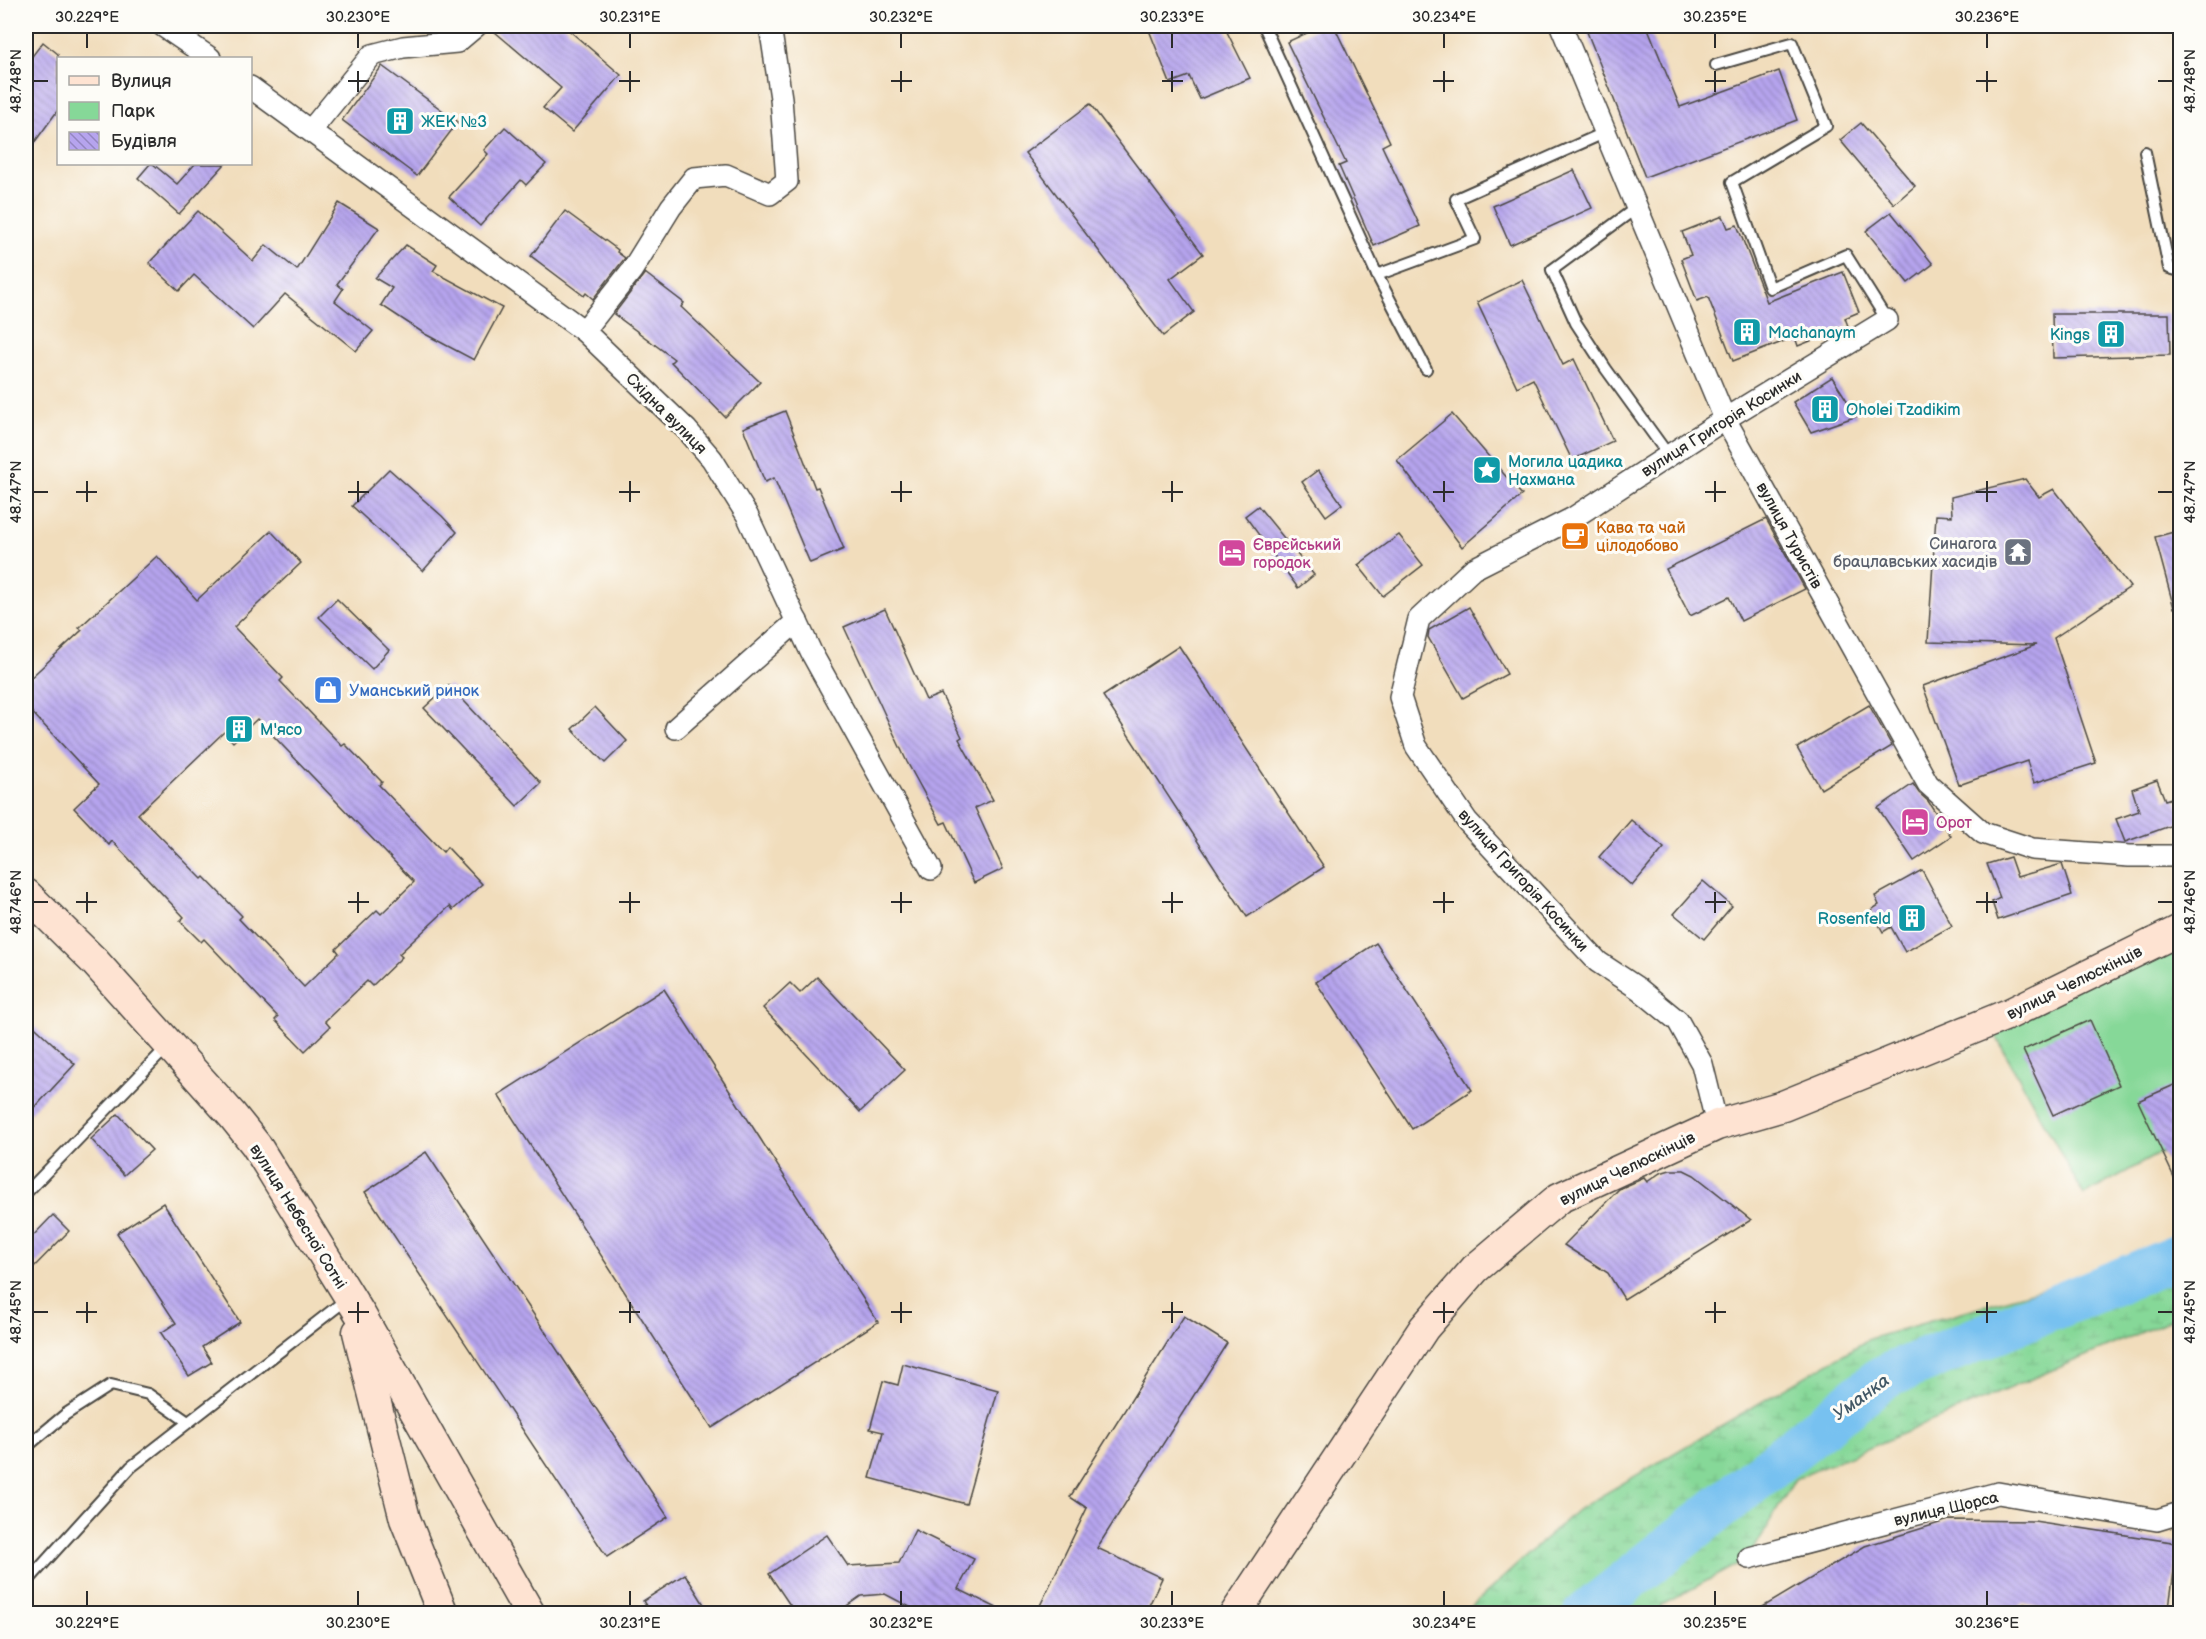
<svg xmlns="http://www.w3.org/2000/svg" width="2206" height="1639" font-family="'Balsamiq Sans',sans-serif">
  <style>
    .green { fill: #86d898; stroke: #588262; stroke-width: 1.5 }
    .wetland { fill: url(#wetland-marsh); stroke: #588262; stroke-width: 1.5 }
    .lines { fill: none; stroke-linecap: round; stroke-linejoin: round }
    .river { stroke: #77c1f0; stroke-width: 45 }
    .building { fill: url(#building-back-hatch); fill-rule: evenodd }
    .lane-casing { stroke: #494641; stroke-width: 14 }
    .street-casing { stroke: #494641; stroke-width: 24 }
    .secondary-casing { stroke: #494641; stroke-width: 33 }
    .lane { stroke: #fff; stroke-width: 10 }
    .street { stroke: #fff; stroke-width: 21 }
    .secondary { stroke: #fee3d2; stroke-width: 30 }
    .ticks { fill: none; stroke: #2b2b2b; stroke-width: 2 }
    .labels { text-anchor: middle; stroke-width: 6; stroke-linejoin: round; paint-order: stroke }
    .culture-label { font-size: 16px; fill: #0d838f; stroke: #fdfcf7; text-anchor: start }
    .street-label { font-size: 16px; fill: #2b2b2b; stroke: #fdfcf7 }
    .food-label { font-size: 16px; fill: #c56008; stroke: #fdfcf7; text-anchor: start }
    .worship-label { font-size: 16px; fill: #5b616d; stroke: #fdfcf7; text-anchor: end }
    .hotel-label { font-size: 16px; fill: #b23c85; stroke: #fdfcf7; text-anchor: start }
    .shop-label { font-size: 16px; fill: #366cbe; stroke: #fdfcf7; text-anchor: start }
    .water-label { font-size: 18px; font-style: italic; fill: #425866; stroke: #fdfcf7 }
    .neatline { fill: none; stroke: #2b2b2b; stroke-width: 2 }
    .ticks-label { font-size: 15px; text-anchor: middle; fill: #2b2b2b }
  </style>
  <defs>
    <pattern id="wetland-marsh" width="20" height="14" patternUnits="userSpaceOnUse" patternTransform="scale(1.5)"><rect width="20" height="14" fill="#86d898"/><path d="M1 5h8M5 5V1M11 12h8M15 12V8" fill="none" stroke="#74ba83"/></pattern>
    <pattern id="building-back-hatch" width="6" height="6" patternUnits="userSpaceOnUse" patternTransform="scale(1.5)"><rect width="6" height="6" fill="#b6a4ee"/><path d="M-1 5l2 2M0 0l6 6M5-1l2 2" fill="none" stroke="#9486c1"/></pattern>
  </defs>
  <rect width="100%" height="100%" fill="#fdfcf7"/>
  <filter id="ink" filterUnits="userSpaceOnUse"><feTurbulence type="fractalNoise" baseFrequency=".0167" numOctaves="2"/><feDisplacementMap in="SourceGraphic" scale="12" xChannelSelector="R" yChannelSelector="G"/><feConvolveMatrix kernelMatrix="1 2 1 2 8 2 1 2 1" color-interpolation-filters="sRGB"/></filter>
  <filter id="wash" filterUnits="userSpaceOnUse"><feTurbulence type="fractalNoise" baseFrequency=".008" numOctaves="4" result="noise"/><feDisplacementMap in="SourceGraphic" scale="24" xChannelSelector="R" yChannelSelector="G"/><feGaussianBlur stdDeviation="1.35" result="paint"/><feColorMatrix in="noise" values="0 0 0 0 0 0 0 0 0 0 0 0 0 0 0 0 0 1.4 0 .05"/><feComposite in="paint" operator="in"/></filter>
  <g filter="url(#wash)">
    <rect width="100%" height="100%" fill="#f1ddbc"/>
    <!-- green -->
    <polygon class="green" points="2180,928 2180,1142 2084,1195 1993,1031"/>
    <!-- wetland -->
    <polygon class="wetland" points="2180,1245 2180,1316 1795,1479 1749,1558 1662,1605 1660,1613 1463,1614 1577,1510 1869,1339 2172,1251"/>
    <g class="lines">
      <!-- river -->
      <polyline class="river" points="1586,1614 1882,1378 2180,1256"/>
    </g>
    <g id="blocks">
      <!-- building -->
      <g class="building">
        <polygon points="488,26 564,26 621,75 572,132 543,108 561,88"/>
        <polygon points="1159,26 1224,26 1250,78 1200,99 1189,76 1170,83 1149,30"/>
        <polygon points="1322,26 1334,26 1390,142 1382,146 1420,226 1374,246 1339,166 1346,163 1287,42"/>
        <polygon points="1602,26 1647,26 1680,107 1779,71 1797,120 1645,177 1587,32"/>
        <polygon points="43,42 58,54 58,110 26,154 26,64"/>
        <polygon points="382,66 458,122 417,176 342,120"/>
        <polygon points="1090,104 1203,254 1170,279 1194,312 1163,336 1025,153"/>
        <polygon points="1861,123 1915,186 1894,204 1840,140"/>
        <polygon points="505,127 546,164 526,185 521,180 480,226 449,197 488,154 484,150"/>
        <polygon points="150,164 153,164 177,184 195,164 225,164 179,214 138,178"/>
        <polygon points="1574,170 1592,208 1510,245 1493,206"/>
        <polygon points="339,203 379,228 337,284 343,289 335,301 373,331 356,351 285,294 253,329 194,275 179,291 149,263 198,211 253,261 266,245 297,270"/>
        <polygon points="565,211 618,250 617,252 625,258 593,299 586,293 584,296 531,256"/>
        <polygon points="1891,212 1933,264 1908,283 1866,231"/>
        <polygon points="1723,216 1728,228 1737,225 1767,302 1843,272 1859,312 1845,318 1848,326 1798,346 1795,337 1733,361 1708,297 1697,301 1681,259 1691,255 1682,232"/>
        <polygon points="406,245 437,265 433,271 502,308 474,360 425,334 381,305 392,288 375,278"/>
        <polygon points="645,273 684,303 681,307 760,382 725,417 671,362 674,359 614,314"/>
        <polygon points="1522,280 1563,365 1574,359 1613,441 1572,460 1533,379 1517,387 1477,302"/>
        <polygon points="2052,314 2169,314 2170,355 2053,358"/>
        <polygon points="1832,377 1857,416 1811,432 1793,402"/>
        <polygon points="785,411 815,488 818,487 844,549 810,563 774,478 765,482 743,428"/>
        <polygon points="1452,414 1522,495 1462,547 1397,460"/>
        <polygon points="389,469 442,516 457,532 423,571 352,506"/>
        <polygon points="1318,470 1342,504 1326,516 1302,482"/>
        <polygon points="2025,479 2039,497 2054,489 2130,587 2054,638 2096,763 2034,783 2027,761 1959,785 1923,686 2036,645 1928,642 1936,515 1952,516 1951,497"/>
        <polygon points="1258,506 1314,575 1298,588 1245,516"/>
        <polygon points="1766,519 1805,589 1741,621 1729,597 1690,616 1666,569"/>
        <polygon points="2181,530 2181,607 2174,608 2155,537"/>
        <path d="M271,531L301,563L234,627L283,678L280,681L342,746L345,744L382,782L379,785L443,852L447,847L482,884L453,910L450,906L399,954L402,957L372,986L367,981L325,1021L330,1027L305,1051L275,1020L278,1017L204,939L201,942L180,921L184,917L112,841L109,845L74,808L99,784L26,706V682L82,630L79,628L157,556L197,600ZM257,719L414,882L381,914L377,910L336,949L339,953L304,987L239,919L242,916L204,877L202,879L138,814L224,732L233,742Z"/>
        <polygon points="1399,535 1423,565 1383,596 1358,565"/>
        <polygon points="337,599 389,650 372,669 319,617"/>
        <polygon points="1469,607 1507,674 1463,698 1428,637 1429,630"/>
        <polygon points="885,609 926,700 941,694 962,737 959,739 993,800 975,808 1003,869 974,883 946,822 941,824 907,762 844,627"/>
        <polygon points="1179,646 1324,867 1247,917 1103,696"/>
        <polygon points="449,685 541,783 517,806 424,708"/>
        <polygon points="1869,705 1892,746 1821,789 1797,748"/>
        <polygon points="595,707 627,741 605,763 572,729"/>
        <polygon points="2157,780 2165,800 2175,797 2181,813 2181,822 2125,842 2116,819 2139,811 2132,789"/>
        <polygon points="1913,784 1919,793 1928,801 1951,836 1914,861 1878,808"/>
        <polygon points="1631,820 1664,848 1632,886 1599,857"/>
        <polygon points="2010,857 2017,877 2062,864 2072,895 1998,920 1992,902 2000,898 1987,864"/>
        <polygon points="1922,870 1952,926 1905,952 1891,927 1883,932 1871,910 1879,905 1875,896"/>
        <polygon points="1703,881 1732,906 1704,939 1674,914"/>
        <polygon points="1376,943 1472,1090 1412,1129 1316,982"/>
        <polygon points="817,977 905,1070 860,1112 763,1008 790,983 800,993"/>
        <polygon points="664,989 878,1322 712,1428 498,1095"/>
        <polygon points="26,1019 75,1064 26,1117"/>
        <polygon points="2090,1020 2119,1085 2053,1115 2023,1050"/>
        <polygon points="2181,1082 2181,1192 2138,1101"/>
        <polygon points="118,1114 152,1150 124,1175 91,1139"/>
        <polygon points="426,1152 668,1517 607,1557 365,1192"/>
        <polygon points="1670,1170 1684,1170 1694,1175 1751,1220 1624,1299 1608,1273 1564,1245 1619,1189 1644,1178 1647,1182 1660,1173"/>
        <polygon points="163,1203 240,1322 202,1347 212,1362 189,1376 161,1333 176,1323 117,1233"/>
        <polygon points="53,1215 69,1231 26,1275 26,1243"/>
        <polygon points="1184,1316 1227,1343 1097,1548 1162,1578 1145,1614 1036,1614 1087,1508 1070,1497"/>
        <polygon points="903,1364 998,1390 966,1504 870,1478 883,1432 870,1429 883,1381 898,1385"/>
        <polygon points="1949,1520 2034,1521 2178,1543 2168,1614 2066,1614 2024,1604 2006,1614 1751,1614 1865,1546"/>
        <polygon points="915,1530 974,1559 958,1589 1009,1614 923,1614 885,1594 861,1596 835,1614 796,1614 769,1574 827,1535 848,1566 899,1563"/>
        <polygon points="685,1574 710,1614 651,1614 643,1601"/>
      </g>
    </g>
  </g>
  <g filter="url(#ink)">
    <use href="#blocks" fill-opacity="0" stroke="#494641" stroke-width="1.5"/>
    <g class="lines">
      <!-- lane casing -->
      <g class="lane-casing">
        <g id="lane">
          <polyline points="1264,26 1377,275 1426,369"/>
          <polyline points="1716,65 1792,43 1826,126 1732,182 1770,288 1846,255 1887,320"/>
          <polyline points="2145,152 2169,268 2180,271"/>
          <polyline points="1636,208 1552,270 1576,323 1606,369 1669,456"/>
          <polyline points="1377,275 1475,239 1456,199 1604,133"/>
          <polyline points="26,1193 169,1045"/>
          <polyline points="26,1442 31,1443 66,1414 111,1385 148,1394 188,1422"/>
          <polyline points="26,1583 131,1467 347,1299"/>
        </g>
      </g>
      <!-- street casing -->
      <g class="street-casing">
        <g id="street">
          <polyline points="163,26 210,58"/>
          <polyline points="1561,26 1725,419 1928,784 1983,833 2032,849 2129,856 2180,856"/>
          <polyline points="250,87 584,331 687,430 712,459 747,515 811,652 931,869"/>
          <polyline points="311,130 372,55 403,47 457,42 476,26"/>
          <polyline points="584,331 632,270 671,207 694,178 726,175 770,194 787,181 781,98 770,26"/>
          <polyline points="676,728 797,621"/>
          <polyline points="1717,1125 1702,1064 1678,1021 1639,989 1598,962 1467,821 1416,746 1400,697 1419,619 1473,569 1573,518 1725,419 1887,320"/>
          <polyline points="1749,1558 1998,1493 2157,1520 2180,1513"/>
        </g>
      </g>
      <!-- secondary casing -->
      <g class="secondary-casing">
        <g id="secondary">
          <polyline points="26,894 95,962 232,1115 256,1145 360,1314 530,1614"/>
          <polyline points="358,1332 405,1519 443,1614"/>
          <polyline points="1235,1614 1424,1328 1475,1269 1559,1198 1717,1125 1783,1106 2009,1014 2180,930"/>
        </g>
      </g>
      <!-- lane -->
      <use href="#lane" class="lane"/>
      <!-- street -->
      <use href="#street" class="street"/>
      <!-- secondary -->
      <use href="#secondary" class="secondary"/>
    </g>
  </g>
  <!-- ticks -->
  <path class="ticks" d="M87,33V48M358,33V48M630,33V48M901,33V48M1172,33V48M1444,33V48M1715,33V48M1987,33V48M358,71V92M630,71V92M901,71V92M1172,71V92M1444,71V92M1715,71V92M1987,71V92M33,81H48M348,81H369M619,81H640M891,81H912M1162,81H1183M1433,81H1454M1705,81H1726M1976,81H1997M2158,81H2173M87,481V502M358,481V502M630,481V502M901,481V502M1172,481V502M1444,481V502M1715,481V502M1987,481V502M33,492H48M76,492H97M348,492H369M619,492H640M891,492H912M1162,492H1183M1433,492H1454M1705,492H1726M1976,492H1997M2158,492H2173M87,892V913M358,892V913M630,892V913M901,892V913M1172,892V913M1444,892V913M1715,892V913M1987,892V913M33,902H48M76,902H97M348,902H369M619,902H640M891,902H912M1162,902H1183M1433,902H1454M1705,902H1726M1976,902H1997M2158,902H2173M87,1302V1323M358,1302V1323M630,1302V1323M901,1302V1323M1172,1302V1323M1444,1302V1323M1715,1302V1323M1987,1302V1323M33,1312H48M76,1312H97M348,1312H369M619,1312H640M891,1312H912M1162,1312H1183M1433,1312H1454M1705,1312H1726M1976,1312H1997M2158,1312H2173M87,1591V1606M358,1591V1606M630,1591V1606M901,1591V1606M1172,1591V1606M1444,1591V1606M1715,1591V1606M1987,1591V1606"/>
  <!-- icons -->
  <defs>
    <g id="building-square" transform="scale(1.5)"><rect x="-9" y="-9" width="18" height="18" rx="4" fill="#0f9aa8" stroke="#fdfcf7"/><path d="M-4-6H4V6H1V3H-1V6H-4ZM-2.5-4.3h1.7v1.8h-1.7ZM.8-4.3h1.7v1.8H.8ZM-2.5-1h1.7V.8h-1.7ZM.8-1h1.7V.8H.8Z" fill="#fff"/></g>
    <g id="sight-square" transform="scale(1.5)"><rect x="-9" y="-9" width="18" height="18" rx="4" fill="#0f9aa8" stroke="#fdfcf7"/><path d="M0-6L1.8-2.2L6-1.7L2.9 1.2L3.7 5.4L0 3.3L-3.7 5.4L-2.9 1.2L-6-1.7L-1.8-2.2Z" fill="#fff"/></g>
    <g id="cafe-square" transform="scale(1.5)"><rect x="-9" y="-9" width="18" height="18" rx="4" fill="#e8710a" stroke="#fdfcf7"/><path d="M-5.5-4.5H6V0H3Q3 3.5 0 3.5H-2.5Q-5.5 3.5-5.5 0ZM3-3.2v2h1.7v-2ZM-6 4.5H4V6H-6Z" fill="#fff"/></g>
    <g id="temple-square" transform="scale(1.5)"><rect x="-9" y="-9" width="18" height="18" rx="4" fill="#6b7280" stroke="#fdfcf7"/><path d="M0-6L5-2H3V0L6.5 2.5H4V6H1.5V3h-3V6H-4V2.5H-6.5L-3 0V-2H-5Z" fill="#fff"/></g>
    <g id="hotel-square" transform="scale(1.5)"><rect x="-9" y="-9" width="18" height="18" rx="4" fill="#d1479c" stroke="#fdfcf7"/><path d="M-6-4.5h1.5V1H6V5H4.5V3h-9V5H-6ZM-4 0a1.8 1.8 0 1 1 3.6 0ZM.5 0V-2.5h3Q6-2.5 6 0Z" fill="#fff"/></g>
    <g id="shop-square" transform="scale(1.5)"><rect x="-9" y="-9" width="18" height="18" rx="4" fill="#3f7fe0" stroke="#fdfcf7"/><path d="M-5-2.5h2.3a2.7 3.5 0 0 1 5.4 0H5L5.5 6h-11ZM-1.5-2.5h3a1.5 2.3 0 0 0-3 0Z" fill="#fff"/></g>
  </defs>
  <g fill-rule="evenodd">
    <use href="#building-square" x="400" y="121"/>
    <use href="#building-square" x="1747" y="332"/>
    <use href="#building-square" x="2111" y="334"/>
    <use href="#building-square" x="1825" y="409"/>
    <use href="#sight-square" x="1487" y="470"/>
    <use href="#cafe-square" x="1575" y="536"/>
    <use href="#temple-square" x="2018" y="552"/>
    <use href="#hotel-square" x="1232" y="553"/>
    <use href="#shop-square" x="328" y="690"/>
    <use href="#building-square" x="239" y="729"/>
    <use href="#hotel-square" x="1915" y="822"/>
    <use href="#building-square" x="1912" y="918"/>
  </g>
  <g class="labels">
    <!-- culture labels -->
    <g class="culture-label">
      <text x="421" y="127">ЖЕК №3</text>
      <text x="1768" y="338">Machanaym</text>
      <text x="2090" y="340" text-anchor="end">Kings</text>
      <text x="1846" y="415">Oholei Tzadikim</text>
      <text x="1508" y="467">Могила цадика<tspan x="1508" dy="18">Нахмана</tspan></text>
      <text x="260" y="735">М'ясо</text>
      <text x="1891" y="924" text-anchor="end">Rosenfeld</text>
    </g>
    <!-- street labels -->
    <g class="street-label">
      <text transform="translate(667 413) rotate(45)" y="6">Східна вулиця</text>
      <text transform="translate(1721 423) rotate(-32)" y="6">вулиця Григорія Косинки</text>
      <text transform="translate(1790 535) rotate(61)" y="6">вулиця Туристів</text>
      <text transform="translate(1524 880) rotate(48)" y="6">вулиця Григорія Косинки</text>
      <text transform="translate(2074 982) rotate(-26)" y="6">вулиця Челюскінців</text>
      <text transform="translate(1627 1168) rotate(-26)" y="6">вулиця Челюскінців</text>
      <text transform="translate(299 1216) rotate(58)" y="6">вулиця Небесної Сотні</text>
      <text transform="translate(1946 1508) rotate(-13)" y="6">вулиця Щорса</text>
    </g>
    <!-- food labels -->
    <g class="food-label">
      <text x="1596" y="533">Кава та чай<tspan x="1596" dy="18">цілодобово</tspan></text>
    </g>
    <!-- worship labels -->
    <g class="worship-label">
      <text x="1997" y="549">Синагога<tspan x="1997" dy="18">брацлавських хасидів</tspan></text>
    </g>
    <!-- hotel labels -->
    <g class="hotel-label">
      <text x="1253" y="550">Єврєйський<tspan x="1253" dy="18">городок</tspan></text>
      <text x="1936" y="828">Орот</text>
    </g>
    <!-- shop labels -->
    <g class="shop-label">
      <text x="349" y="696">Уманський ринок</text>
    </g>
    <!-- water labels -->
    <g class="water-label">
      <text transform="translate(1861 1397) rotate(-36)" y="6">Уманка</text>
    </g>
  </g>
  <!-- margin -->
  <rect width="2206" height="1639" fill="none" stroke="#fdfcf7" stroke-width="66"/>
  <!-- legend -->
  <rect x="57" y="57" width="195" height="108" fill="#fdfcf7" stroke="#a9a8a5" stroke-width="1.5"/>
  <rect x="69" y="76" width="30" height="9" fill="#fee3d2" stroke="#a9a8a5" stroke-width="1.5"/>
  <text x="111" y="87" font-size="18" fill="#2b2b2b">Вулиця</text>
  <rect x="69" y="102" width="30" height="18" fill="#86d898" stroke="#a9a8a5" stroke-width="1.5"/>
  <text x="111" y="117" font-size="18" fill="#2b2b2b">Парк</text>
  <rect x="69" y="132" width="30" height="18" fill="url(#building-back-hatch)" stroke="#a9a8a5" stroke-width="1.5"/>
  <text x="111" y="147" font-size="18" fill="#2b2b2b">Будівля</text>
  <rect x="33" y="33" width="2140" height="1573" class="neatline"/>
  <g class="ticks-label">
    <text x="87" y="22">30.229°E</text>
    <text x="358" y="22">30.230°E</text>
    <text x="630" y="22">30.231°E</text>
    <text x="901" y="22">30.232°E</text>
    <text x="1172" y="22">30.233°E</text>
    <text x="1444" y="22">30.234°E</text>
    <text x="1715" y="22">30.235°E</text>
    <text x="1987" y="22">30.236°E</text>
    <text transform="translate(16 81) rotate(-90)" y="5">48.748°N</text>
    <text transform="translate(2190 81) rotate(-90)" y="5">48.748°N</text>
    <text transform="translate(16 492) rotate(-90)" y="5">48.747°N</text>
    <text transform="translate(2190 492) rotate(-90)" y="5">48.747°N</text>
    <text transform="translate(16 902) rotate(-90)" y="5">48.746°N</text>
    <text transform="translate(2190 902) rotate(-90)" y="5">48.746°N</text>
    <text transform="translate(16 1312) rotate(-90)" y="5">48.745°N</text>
    <text transform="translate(2190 1312) rotate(-90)" y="5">48.745°N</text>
    <text x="87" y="1628">30.229°E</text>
    <text x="358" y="1628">30.230°E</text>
    <text x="630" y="1628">30.231°E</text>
    <text x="901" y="1628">30.232°E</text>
    <text x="1172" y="1628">30.233°E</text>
    <text x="1444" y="1628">30.234°E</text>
    <text x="1715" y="1628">30.235°E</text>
    <text x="1987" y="1628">30.236°E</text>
  </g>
</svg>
